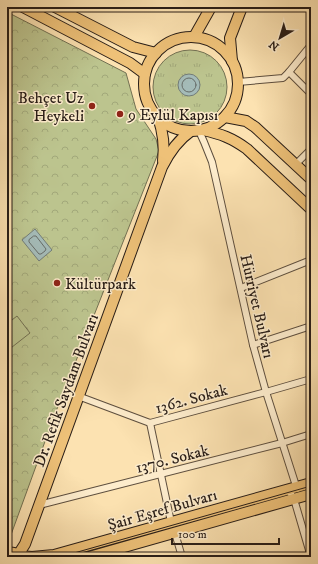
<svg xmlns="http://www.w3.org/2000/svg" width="318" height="564" font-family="'IM FELL DW Pica',serif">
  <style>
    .grass { fill: url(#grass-tufts); stroke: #727052 }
    .forest { fill: url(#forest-crowns); stroke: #727052 }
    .garden { fill: #bcc48e; stroke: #727052 }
    .water { fill: #a4bbb8; stroke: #727c78 }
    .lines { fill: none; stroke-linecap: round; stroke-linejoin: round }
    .shore { stroke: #666c68; stroke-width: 1 }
    .street-casing { stroke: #5d4e3e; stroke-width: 8 }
    .primary-casing { stroke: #281d17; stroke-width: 12 }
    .street { stroke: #fdeccc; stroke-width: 6 }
    .primary { stroke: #eec178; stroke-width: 10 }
    .tram { stroke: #281d17; stroke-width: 1 }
    .poi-dot { fill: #8f2418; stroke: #fdeccc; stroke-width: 1.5 }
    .labels { text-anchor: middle; stroke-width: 3; stroke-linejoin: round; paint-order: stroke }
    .poi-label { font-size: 16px; fill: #281d17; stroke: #fdeccc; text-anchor: start }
    .street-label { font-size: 16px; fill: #281d17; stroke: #fdeccc }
  </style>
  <defs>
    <pattern id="grass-tufts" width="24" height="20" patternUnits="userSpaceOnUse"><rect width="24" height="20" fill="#bcc48e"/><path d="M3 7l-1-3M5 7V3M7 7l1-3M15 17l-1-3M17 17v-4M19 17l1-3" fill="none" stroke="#a2a87a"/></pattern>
    <pattern id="forest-crowns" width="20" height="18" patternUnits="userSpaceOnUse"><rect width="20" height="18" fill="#bcc48e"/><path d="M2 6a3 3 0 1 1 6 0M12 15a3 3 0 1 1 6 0" fill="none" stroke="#a2a87a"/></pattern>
  </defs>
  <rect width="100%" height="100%" fill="#fce2b1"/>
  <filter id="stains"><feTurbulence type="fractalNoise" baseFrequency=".005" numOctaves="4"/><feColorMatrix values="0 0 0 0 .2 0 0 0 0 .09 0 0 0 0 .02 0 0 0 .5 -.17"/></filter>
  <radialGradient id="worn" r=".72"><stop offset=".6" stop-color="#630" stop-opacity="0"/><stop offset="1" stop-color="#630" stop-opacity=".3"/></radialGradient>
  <!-- grass -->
  <circle class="grass" cx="190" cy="87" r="37"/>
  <!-- forest -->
  <polygon class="forest" points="7,12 126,73 136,109 156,139 159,151 55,414 8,543 7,543"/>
  <!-- garden -->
  <polygon class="garden" points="17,316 30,333 7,351 7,324"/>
  <!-- water -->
  <g class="water">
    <circle cx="189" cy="85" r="11"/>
    <polygon points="35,229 52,250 39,261 22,240"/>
  </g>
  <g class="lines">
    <!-- shore -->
    <g class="shore">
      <circle cx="189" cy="85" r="7"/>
      <polygon points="34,236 36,236 46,249 45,251 41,254 39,254 29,242 29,240"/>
    </g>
    <!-- street casing -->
    <g class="street-casing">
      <g id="street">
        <polyline points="289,72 311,94"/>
        <polyline points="238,82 283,78 289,72 311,45"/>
        <polyline points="199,131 204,142 212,162 253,345 266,392 297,489"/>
        <polyline points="295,165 311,149"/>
        <polyline points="241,288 311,260"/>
        <polyline points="253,345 311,326"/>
        <polyline points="78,396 150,423 266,392 311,379"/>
        <polyline points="150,423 171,522"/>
        <polyline points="288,489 294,499 311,557"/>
        <polyline points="39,505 282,443 311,434"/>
        <polyline points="175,533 182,557"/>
      </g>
    </g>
    <!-- primary casing -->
    <g class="primary-casing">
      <g id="primary">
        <polyline points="23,7 130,63 145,74"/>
        <polyline points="55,7 133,47 156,53"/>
        <polyline points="194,37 211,7"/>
        <circle cx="191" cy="84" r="47"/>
        <polyline points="232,61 230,38 242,7"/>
        <path d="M158,117C163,132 165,146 163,161"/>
        <polyline points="225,117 246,121 255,127 311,179"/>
        <path d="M203,130C221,134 232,138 247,149L311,209"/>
        <polyline points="7,552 14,553 21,557"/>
        <path d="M18,555L25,544L162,167C169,153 178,140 191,131"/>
        <polyline points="20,556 32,557 54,555 311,483"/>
        <polyline points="89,557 311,494"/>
      </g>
    </g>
    <!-- street -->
    <use href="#street" class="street"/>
    <!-- primary -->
    <use href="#primary" class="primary"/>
    <!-- tram -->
    <polyline class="tram" points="60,557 311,486"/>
  </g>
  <!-- markers -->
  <g class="poi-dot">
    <circle cx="92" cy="106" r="4"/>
    <circle cx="120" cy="114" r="4"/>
    <circle cx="57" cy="283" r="4"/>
  </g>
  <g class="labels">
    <!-- poi labels -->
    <g class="poi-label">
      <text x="84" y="103" text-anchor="end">Behçet Uz<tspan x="84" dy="18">Heykeli</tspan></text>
      <text x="128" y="120">9 Eylül Kapısı</text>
      <text x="65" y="289">Kültürpark</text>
    </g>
    <!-- street labels -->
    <g class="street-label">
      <text transform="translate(258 306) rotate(77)" y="6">Hürriyet Bulvarı</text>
      <text transform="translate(65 390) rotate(-70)" y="6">Dr. Refik Saydam Bulvarı</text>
      <text transform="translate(191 398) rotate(-15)" y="6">1362. Sokak</text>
      <text transform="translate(172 458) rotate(-14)" y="6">1370. Sokak</text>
      <text transform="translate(162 509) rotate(-16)" y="6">Şair Eşref Bulvarı</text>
    </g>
  </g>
  <!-- margin -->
  <rect width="318" height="564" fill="none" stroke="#fce2b1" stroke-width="24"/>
  <rect x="8" y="8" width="302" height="548" fill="none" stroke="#281d17" stroke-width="2"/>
  <rect x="12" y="12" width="294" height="540" fill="none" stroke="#281d17"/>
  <!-- north arrow -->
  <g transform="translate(280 38) rotate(218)" stroke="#fdeccc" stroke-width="3" paint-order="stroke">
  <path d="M0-3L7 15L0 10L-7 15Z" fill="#281d17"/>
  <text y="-6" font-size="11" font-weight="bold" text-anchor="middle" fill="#281d17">N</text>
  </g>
  <!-- scale -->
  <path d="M172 538v6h107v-6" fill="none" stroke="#281d17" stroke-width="2"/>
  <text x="178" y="538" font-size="12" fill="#281d17" stroke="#fdeccc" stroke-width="3" paint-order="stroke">100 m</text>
  <rect width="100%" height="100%" filter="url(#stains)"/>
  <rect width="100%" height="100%" fill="url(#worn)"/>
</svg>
